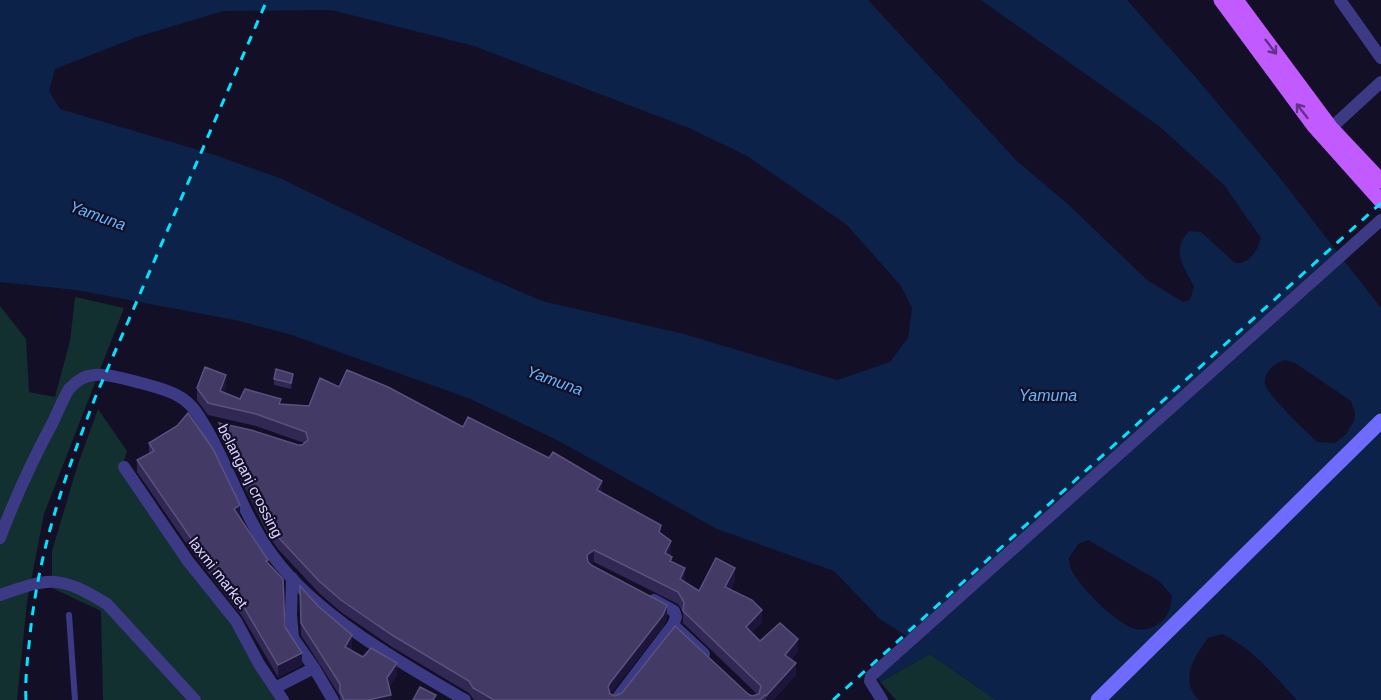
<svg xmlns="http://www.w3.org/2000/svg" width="1381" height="700" font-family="Helvetica,sans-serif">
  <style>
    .green { fill: #12302f }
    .water { fill: #0c2248; fill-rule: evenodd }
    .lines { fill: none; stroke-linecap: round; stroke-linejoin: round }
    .lane { stroke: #3d3a85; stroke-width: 6 }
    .street { stroke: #3d3a85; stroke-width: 12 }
    .secondary { stroke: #6f6bff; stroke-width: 15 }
    .primary { stroke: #c25bff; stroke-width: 15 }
    .rail { stroke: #00e5ff; stroke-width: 3; stroke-dasharray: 9 8; stroke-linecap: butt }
    .wall { fill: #312854; fill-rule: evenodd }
    .shaded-wall { fill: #1d163a }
    .building { fill: #433a66; stroke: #5a527e; stroke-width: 1.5; fill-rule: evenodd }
    .oneway { stroke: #623188 }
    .labels { text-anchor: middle; stroke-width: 4.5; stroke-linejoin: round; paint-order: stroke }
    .street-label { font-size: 15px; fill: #d9d4ff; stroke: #130f26 }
    .water-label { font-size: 16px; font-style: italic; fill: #62b6ff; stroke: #130f26 }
  </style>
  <rect width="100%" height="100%" fill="#130f26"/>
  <!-- green -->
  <g class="green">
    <polygon points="75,297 124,308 44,514 27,602 17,700 0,700 0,306 26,339 29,392 55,397 70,341"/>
    <polygon points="98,409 127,451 121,470 232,622 276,700 103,700 101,611 52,588 52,551 78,464"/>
    <polygon points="930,654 996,700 896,700 880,682"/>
  </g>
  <!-- water -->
  <path class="water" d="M0,0H868L1017,161L1070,206L1147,280L1183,302L1190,300L1194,287C1184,265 1170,252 1189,231L1201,232L1235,263C1250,264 1257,251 1261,238L1224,185L1159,126L981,0H1127L1198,80L1272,168L1381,308V700H1297C1274,676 1253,648 1222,634L1208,638C1194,657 1179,680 1199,700H996L930,654L880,682L877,676L917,643L880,619L834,571L717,529L557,440L468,398L289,334L235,320L76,290L0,282ZM331,10L474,46L689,128L747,156L847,225L901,286L912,308L908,338L890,362L837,380L684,334L542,301L457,264L282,179L212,154L60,109L49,91L55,69L137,37L223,11ZM1285,360L1295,363L1351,401L1355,413L1354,421L1346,434L1335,443L1317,442C1307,432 1267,395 1265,384C1263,372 1275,363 1285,360ZM1088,540L1159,581L1172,596C1171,608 1168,618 1158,624C1152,628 1144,631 1136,629C1117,625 1081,588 1072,571C1070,567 1069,563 1069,558L1078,544Z"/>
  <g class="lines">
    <!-- lane -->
    <polyline class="lane" points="69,615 75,700"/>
    <!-- street -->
    <g class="street">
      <polyline points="1340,0 1381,58"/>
      <polyline points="1331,128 1381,82"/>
      <polyline points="124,467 188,561 236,621 259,664 283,700"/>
      <path d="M0,538C15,498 33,459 53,422C58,411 63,399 69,389C73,385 78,380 83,378C100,370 124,379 141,383C162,389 183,393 196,412C227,457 240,512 273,556C317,616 401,663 465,700"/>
      <polyline points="292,578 291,615 293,638 314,668 333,700"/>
      <path d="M0,595C51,577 59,575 107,604L195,700"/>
      <polyline points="673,625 704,654"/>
      <polyline points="275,688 314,668"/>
      <polyline points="616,700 673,625 676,617 674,611 654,600"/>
      <polyline points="882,700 870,681 871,676 1381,220"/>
    </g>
    <!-- secondary -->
    <polyline class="secondary" points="1098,700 1381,421"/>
    <!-- primary -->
    <g class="primary">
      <polyline points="1221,0 1314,126 1381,201"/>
      <polyline points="1236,0 1331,128 1381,181"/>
    </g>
    <!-- rail -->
    <g class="rail">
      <path d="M26,700C25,682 27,663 29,645C37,555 63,481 95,398L267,0"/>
      <polyline points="833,700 1381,203"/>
    </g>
  </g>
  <!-- wall -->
  <g class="wall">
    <polygon points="274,379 293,380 291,389 274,385"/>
    <path d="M226,387L224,392L240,399L281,404L309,406L339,387L463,427L602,493L661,533L671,553L670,556L672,562L685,580L684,582L699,591L735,580L730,590L762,622L751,633L760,641L798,651L791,660L796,675L773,700H474L469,693L392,647L341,612L319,593L278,549L268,535L219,435V423L298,445H302L304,443L256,426L208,415L197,400V388ZM594,562L678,604L683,612V623L757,694L752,696L748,694L622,693L615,696L610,694L663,627L667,617L590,565Z"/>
    <polygon points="149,443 240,517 268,563 285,627 302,665 278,677 242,616 195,556 137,472 137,460 149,454"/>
    <polygon points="300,598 352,647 351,650 397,675 389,687 391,700 340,700 340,696 301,635"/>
  </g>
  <!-- shaded-wall -->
  <g class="shaded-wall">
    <polygon points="293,374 293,380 291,389 291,383"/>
    <polygon points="226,375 226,387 220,403 220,391"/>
    <polygon points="602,481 602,493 597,490"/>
    <polygon points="240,505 240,517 234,521 234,509"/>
    <polygon points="671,541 671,553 665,565 665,553"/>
    <polygon points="594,550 594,562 587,567 587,555"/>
    <polygon points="685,568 685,580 680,591 680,579"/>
    <polygon points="735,568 735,580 725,599 725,587"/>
    <polygon points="667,605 667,617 663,627 610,695 608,687 610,683"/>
    <polygon points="762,610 762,622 746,639 746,627"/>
    <polygon points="352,635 352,647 345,659 345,647"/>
    <polygon points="798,639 798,651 785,667 785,655"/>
    <polygon points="302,653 302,665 278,677 278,665"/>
    <polygon points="397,663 397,675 387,691 387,678"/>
    <polygon points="796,663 796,675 773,700 766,700 766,696"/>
    <polygon points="391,695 391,700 368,700"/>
  </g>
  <!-- building -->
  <g class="building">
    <path d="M205,367L226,375L220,391L240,399L245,389L281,399L279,404L309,406L320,378L339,387L347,370L388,387L463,427L468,417L549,458L553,452L602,481L597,490L661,525L659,532L671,541L665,553L672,557L670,561L685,568L680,579L699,591L716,558L735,568L725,587L752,600L762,610L746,627L760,641L780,623L798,639L785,655L796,663L766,696L765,695L760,700H494L473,688L469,681L392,635L341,600L319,581L278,537L268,523L219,423L251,430L298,445H302L308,440L306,432L256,414L208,403L197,388ZM594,550L678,592L684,602L683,611L761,686L759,694L752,696L748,694L675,626L622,693L615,696L610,694L608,687L610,683L663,615L667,605L591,565L588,562L587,555Z"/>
    <polygon points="276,369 293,374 291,383 274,379"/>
    <polygon points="188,413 213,449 240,505 234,509 268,560 266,561 283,579 285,627 302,653 278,665 242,604 195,544 137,460 154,451 149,443 177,426"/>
    <polygon points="300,586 318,606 352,635 345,647 363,657 371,648 397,663 387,678 391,695 368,700 344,700 340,692 340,684 301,623"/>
    <polygon points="420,687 436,695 433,700 413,700"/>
  </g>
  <!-- one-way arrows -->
  <defs><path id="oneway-shaft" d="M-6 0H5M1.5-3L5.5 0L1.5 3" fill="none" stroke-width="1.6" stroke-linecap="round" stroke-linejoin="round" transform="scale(1.5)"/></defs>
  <g class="oneway">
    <use href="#oneway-shaft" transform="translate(1271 47) rotate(53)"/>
    <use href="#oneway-shaft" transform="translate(1302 111) rotate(-128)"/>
  </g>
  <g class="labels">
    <!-- street labels -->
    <g class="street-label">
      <text transform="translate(250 481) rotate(63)" y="5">belanganj crossing</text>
      <text transform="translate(218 573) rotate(52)" y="5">laxmi market</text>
    </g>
    <!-- water labels -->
    <g class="water-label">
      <text transform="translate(98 215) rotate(20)" y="6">Yamuna</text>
      <text transform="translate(555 380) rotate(20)" y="6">Yamuna</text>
      <text x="1048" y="401">Yamuna</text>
    </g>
  </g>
</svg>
